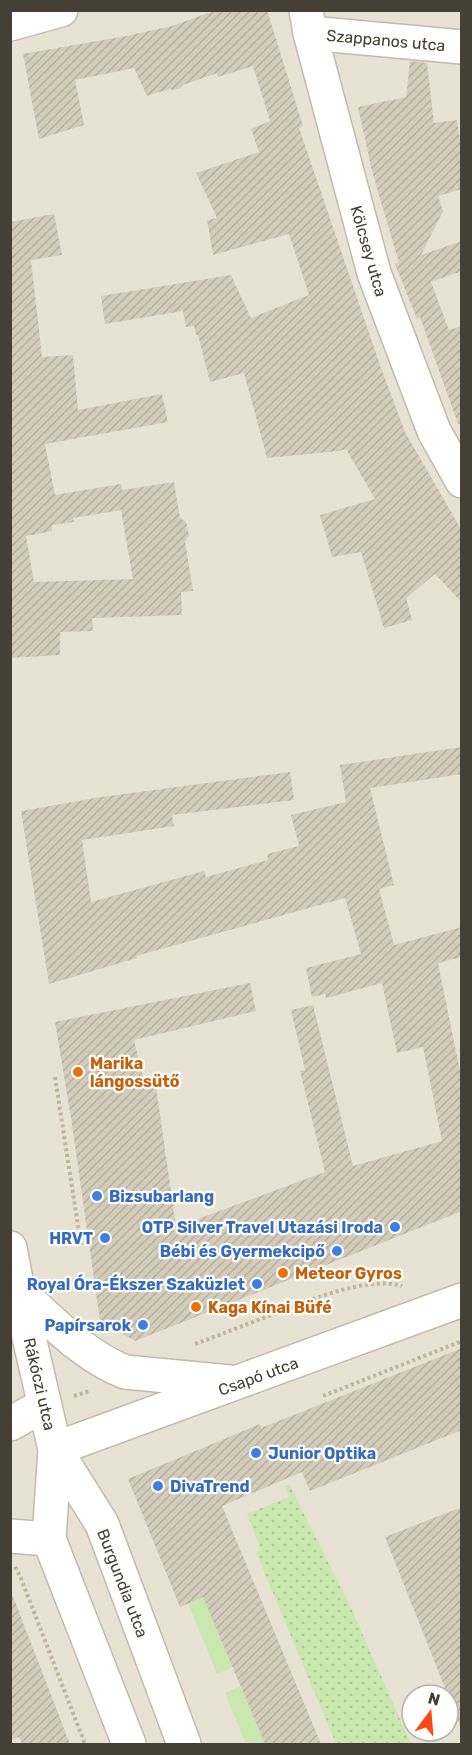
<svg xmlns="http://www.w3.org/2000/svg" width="472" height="1755" font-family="Rubik,sans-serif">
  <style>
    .residential { fill: #e7e2d4; fill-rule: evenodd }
    .grass { fill: #c9e7ae }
    .park { fill: url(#park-dots) }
    .building { fill: url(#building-hatch); fill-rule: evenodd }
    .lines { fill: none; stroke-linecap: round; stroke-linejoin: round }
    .minor-casing { stroke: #c1bbab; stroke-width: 36 }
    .path { stroke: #c0b599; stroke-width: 4; stroke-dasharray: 3 3; stroke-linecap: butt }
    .minor { stroke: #fff; stroke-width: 33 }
    .food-dot { fill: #e8710a; stroke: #fff; stroke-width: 2 }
    .shop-dot { fill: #3f7fe0; stroke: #fff; stroke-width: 2 }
    .labels { text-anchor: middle; stroke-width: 4.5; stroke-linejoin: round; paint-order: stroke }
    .street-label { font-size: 16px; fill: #454035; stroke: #fff }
    .food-label { font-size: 16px; font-weight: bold; fill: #c56008; stroke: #fff; text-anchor: start }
    .shop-label { font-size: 16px; font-weight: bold; fill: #366cbe; stroke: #fff; text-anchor: end }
  </style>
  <defs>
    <pattern id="park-dots" width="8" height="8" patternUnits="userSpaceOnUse" patternTransform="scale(1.5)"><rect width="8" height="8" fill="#c9e7ae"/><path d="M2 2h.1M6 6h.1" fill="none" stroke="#aec796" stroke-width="1.8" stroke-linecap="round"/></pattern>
    <pattern id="building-hatch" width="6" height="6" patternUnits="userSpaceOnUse" patternTransform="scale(1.5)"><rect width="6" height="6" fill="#d4ccbb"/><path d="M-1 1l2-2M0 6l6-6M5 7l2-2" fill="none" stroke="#b7b0a1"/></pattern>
  </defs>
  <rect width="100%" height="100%" fill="#f3f0e6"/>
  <!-- residential -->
  <path class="residential" d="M11,11H461V1744H11ZM412,1695H448V1731H412Z"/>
  <!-- grass -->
  <g class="grass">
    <polygon points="203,1597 233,1667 217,1674 188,1603"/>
    <polygon points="240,1686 265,1744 246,1744 225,1693"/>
  </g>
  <!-- park -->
  <polygon class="park" points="289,1484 352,1610 411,1744 336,1744 256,1552 261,1550 247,1514 289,1497 285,1486"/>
  <!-- building -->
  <g class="building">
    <polygon points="216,10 267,10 303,126 299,128 381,368 405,432 462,531 462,603 435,574 406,598 412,620 384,628 361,552 332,557 320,515 375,499 346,449 339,451 267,458 244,373 210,382 198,335 196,335 194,326 186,327 183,311 105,324 101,296 231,275 251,318 309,295 289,234 213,255 207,220 217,218 196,173 259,152 251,129 270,121 253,66 218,77 217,73 183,85 181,88 173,90 169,89 147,96 134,68 75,80 84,125 39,139 23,54 126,36 172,26"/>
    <polygon points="410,61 427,63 434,123 457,120 462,154 462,189 438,196 443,211 421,255 462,241 462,271 431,282 449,330 462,326 462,424 458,424 420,317 417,319 395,264 399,263 372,171 358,107 406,97"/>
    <path d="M54,214L62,255L31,260L42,357L73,355L78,410L162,394L168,422L45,444L55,495L121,484L122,490L174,482L180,518L186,522L189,535L185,542L193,591L181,592L182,615L92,618L93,631L60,632V655L10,658V222ZM121,510L133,579L34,582L26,536L52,531V525L74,522L73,518Z"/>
    <polygon points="462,747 462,774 370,788 394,885 379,889 394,945 462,927 462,957 438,963 462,1081 462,1211 135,1341 100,1321 71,1118 55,1022 250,983 256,1011 134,1040 144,1082 155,1079 176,1227 325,1172 300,1071 305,1070 291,1010 313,1005 353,1166 442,1141 423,1047 397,1053 382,983 326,998 325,994 312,997 306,968 361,954 345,898 136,956 137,958 49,984 21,811 101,797 290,772 294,800 172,815 174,826 82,840 91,902 204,871 206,877 268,860 267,854 299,846 291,815 346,802 340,765"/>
    <polygon points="462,1348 462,1430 310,1491 302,1472 222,1506 321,1744 265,1744 203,1597 180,1607 128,1479 260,1424 261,1428"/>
    <polygon points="462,1507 462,1725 460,1726 385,1537"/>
    <polygon points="12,1594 70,1744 22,1744 19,1737 10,1740 10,1595"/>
  </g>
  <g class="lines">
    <!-- minor casing -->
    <g class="minor-casing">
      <g id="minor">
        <polyline points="306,10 310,33 374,273 434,431 462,481"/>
        <polyline points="10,24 61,10"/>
        <polyline points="310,33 462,47"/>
        <polyline points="10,1248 18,1290 55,1449 49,1539 129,1744"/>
        <path d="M18,1290C51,1321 83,1355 125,1372L230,1382"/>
        <polyline points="10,1424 44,1405"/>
        <polyline points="55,1449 462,1300"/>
        <polyline points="55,1449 102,1524 184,1744"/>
        <polyline points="10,1536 49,1539"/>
      </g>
    </g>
    <!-- path -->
    <g class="path">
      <polyline points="55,1077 81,1245"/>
      <path d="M195,1344C220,1335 244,1325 269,1316C303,1303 366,1275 402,1286"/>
      <polyline points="74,1396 90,1391"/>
      <polyline points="323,1396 462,1341"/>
      <polyline points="15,1567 20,1576 85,1744"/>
    </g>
    <!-- minor -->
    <use href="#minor" class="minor"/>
  </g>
  <!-- markers -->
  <g class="food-dot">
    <circle cx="78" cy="1072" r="6"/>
    <circle cx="283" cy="1273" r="6"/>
    <circle cx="196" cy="1307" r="6"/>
  </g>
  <g class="shop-dot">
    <circle cx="97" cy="1196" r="6"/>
    <circle cx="395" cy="1227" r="6"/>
    <circle cx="105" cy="1238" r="6"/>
    <circle cx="337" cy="1251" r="6"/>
    <circle cx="257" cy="1284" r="6"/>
    <circle cx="143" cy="1325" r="6"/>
    <circle cx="256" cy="1453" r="6"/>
    <circle cx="158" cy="1486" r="6"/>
  </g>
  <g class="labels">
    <!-- street labels -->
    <g class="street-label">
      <text transform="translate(386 40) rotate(5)" y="6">Szappanos utca</text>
      <text transform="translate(369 251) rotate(74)" y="6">Kölcsey utca</text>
      <text transform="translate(258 1376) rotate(-20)" y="6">Csapó utca</text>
      <text transform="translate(40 1384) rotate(77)" y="6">Rákóczi utca</text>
      <text transform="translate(123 1583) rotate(69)" y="6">Burgundia utca</text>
    </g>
    <!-- food labels -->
    <g class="food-label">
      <text x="90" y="1069">Marika<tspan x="90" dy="18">lángossütő</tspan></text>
      <text x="295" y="1279">Meteor Gyros</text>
      <text x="208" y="1313">Kaga Kínai Büfé</text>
    </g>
    <!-- shop labels -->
    <g class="shop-label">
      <text x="109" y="1202" text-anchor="start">Bizsubarlang</text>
      <text x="383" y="1233">OTP Silver Travel Utazási Iroda</text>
      <text x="93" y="1244">HRVT</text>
      <text x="325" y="1257">Bébi és Gyermekcipő</text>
      <text x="245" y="1290">Royal Óra-Ékszer Szaküzlet</text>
      <text x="131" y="1331">Papírsarok</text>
      <text x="268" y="1459" text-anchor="start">Junior Optika</text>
      <text x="170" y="1492" text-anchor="start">DivaTrend</text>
    </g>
  </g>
  <!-- border -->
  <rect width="472" height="1755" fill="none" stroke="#454035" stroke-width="24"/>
  <!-- north arrow -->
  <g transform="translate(430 1713) rotate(16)"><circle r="28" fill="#ffffff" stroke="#b5b3ae" stroke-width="1.5"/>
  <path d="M0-4.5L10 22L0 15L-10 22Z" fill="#fa4915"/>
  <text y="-9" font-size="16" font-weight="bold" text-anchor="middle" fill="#454035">N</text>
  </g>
</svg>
